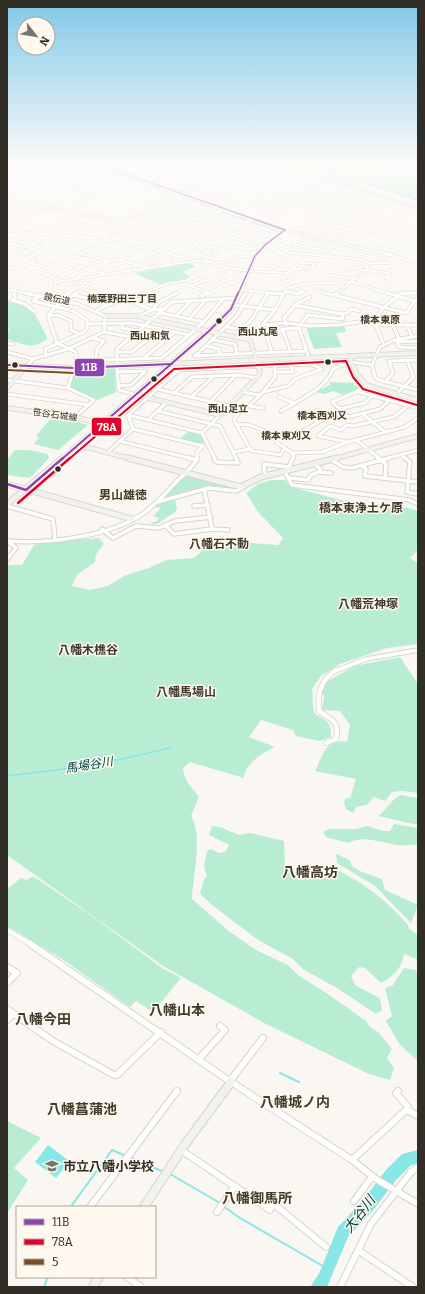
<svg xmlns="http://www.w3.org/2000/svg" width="425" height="1294" font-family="Bitter,'Noto Sans JP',serif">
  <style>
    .green { fill: #b8edd4 }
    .water { fill: #88e6e7 }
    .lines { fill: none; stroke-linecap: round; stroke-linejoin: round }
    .stream-far2 { stroke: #88e6e7; stroke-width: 1 }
    .stream-far1 { stroke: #88e6e7; stroke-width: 1.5 }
    .stream { stroke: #88e6e7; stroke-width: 2 }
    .river { fill: #88e6e7; fill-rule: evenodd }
    .street-far4-casing { stroke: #d7d4ce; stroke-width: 3 }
    .street-far3-casing { stroke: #d7d4ce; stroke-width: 4.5 }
    .street-far2-casing { stroke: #d7d4ce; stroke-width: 5.5 }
    .street-far1-casing { stroke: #d7d4ce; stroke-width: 6 }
    .street-casing { stroke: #d7d4ce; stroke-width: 8 }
    .secondary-far3-casing { stroke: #d7d4ce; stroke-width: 4 }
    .secondary-far2-casing { stroke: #d7d4ce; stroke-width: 5.5 }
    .secondary-far1-casing { stroke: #d7d4ce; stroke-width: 7 }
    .secondary-casing { stroke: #d7d4ce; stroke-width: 10 }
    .primary-casing { stroke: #d4d2cf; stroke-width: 4.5 }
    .street-far4 { stroke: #fefefd; stroke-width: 2 }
    .street-far3 { stroke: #fefefd; stroke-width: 3 }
    .street-far2 { stroke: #fefefd; stroke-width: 3.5 }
    .street-far1 { stroke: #fefefd; stroke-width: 4.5 }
    .street { stroke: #fefefd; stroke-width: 6 }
    .secondary-far3 { stroke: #f2f2ed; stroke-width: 3 }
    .secondary-far2 { stroke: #f2f2ed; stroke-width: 4 }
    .secondary-far1 { stroke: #f2f2ed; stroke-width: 5 }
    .secondary { stroke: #f2f2ed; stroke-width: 8 }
    .primary { stroke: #e6e5dd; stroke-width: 3.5 }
    .street-bridge-casing { stroke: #d7d4ce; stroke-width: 4.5; stroke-linecap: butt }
    .street-bridge { stroke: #fefefd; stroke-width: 3 }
    .bus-1-far2-casing { stroke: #fef8ee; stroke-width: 3 }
    .bus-1-far1-casing { stroke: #fef8ee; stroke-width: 4 }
    .bus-1-casing { stroke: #fef8ee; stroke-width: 5 }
    .bus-2-far1-casing { stroke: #fef8ee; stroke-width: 4 }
    .bus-2-casing { stroke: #fef8ee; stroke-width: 5 }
    .bus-3-casing { stroke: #fef8ee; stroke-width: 4 }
    .bus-1-far2 { stroke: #8e44ad; stroke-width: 1.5 }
    .bus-1-far1 { stroke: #8e44ad; stroke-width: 2 }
    .bus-1 { stroke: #8e44ad; stroke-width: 2.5 }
    .bus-2-far1 { stroke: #e4002b; stroke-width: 2 }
    .bus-2 { stroke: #e4002b; stroke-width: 2.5 }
    .bus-3 { stroke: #7a4b2a; stroke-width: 2 }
    .bus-dot { fill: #312d27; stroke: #fef8ee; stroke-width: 1.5 }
    .labels { text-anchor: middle; stroke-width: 3; stroke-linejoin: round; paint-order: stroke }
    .far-street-label { font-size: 9px; fill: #312d27; stroke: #fef8ee }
    .far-neighbourhood-label { font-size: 10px; font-weight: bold; fill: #423b2d; stroke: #fef8ee }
    .neighbourhood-label { font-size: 12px; font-weight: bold; fill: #423b2d; stroke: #fef8ee }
    .water-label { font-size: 12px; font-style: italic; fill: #004243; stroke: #fef8ee }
    .near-poi-label { font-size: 13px; font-weight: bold; fill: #312d27; stroke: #fef8ee; text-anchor: start }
    .near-neighbourhood-label { font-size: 14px; font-weight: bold; fill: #423b2d; stroke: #fef8ee }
    .near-water-label { font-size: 14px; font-style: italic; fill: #004243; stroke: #fef8ee }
    .line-badge { stroke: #fef8ee; stroke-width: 1.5 }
    .badge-label { font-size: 11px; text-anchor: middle; font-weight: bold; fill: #fff }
  </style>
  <rect width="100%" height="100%" fill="#faf7f2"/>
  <!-- green -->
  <g class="green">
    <polygon points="252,164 386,164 418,178 418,199 357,180 305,168 293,167 287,170"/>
    <polygon points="188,263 196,266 183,272 189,276 186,279 161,285 134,273"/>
    <path d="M10,300C34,303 37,319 47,337L46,340C30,350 23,344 7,339V332L9,331L7,321V302Z"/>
    <polygon points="344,325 346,332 336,333 342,347 314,349 306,327"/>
    <polygon points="115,369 116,392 97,400 70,387 75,370"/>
    <path d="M331,382L353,383L355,386H363L356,392L344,395L333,391L325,394L316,392C320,388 325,389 328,385L332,386L329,384Z"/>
    <polygon points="52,417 70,420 88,425 58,450 34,444 39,437 36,436"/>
    <polygon points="188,431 201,434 205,442 200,444 180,439"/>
    <polygon points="15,450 29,450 47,454 49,458 30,478 7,475 7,460"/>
    <polygon points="186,475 239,488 234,490 211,486 165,497"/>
    <path d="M271,480H285L291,487L349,502L408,508L418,511V550L410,558L418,563V644L387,648L340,664L321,676L312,689C314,699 311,707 316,715C328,720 331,723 331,737L319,741L296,736L293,730L261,720L249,737L275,747C264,752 244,764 244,778L190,762L183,768C184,781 192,788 199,797L191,816C203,834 193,876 192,899L230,932L256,950L288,965L298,975L325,992L366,1021L370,1027L378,1032L392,1049L387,1058L394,1068L390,1080L369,1074L266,1024L163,966L7,855V565H22L34,545L56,541L99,538L104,544L96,554L95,562L77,575L72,586L90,590L108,586L124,576L149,568L166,560L194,558L210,543L239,542L278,545L283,538L258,512L246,493L258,484Z"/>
    <polygon points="175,499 177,509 175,512 157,524 152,524 151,522 156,522 159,518 153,516 161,508 153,506"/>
    <path d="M400,657L418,684V793L402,791L392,792L385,801L374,797L367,805L356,807L353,813L346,809L344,802L346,798H350L356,779L315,771C324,754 325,739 347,742L350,725L340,711L322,710L324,697L322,692L325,683L354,666Z"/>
    <path d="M401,795L418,798V825L378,816C387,810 391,799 401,795Z"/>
    <path d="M394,824L418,828V845C412,844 406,846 399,845C381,844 366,834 348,843L326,837L323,832L329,829H356L367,826L384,831H390Z"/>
    <path d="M212,826L220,827L239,835L250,833L284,841L285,865C303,880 318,884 338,870C369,887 385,899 408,925L409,929L418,935V960L404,954C403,967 392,978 381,983L365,968L359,967L351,976L356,986L380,998L382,1010L376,1014L337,988L303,969L293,959L258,940L212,905L200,894L204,879L207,876L204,867L207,851L211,849L219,853L225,852L229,845L209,835Z"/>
    <polygon points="336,854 350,860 352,866 362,872 382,879 385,890 418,905 411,923 375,886 337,863"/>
    <polygon points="33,876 95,918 162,968 181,978 153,1012 136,1001 130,1007 62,959 7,926 7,889 21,878 27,880"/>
    <polygon points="404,968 415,970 418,972 418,1061 400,1045 386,1021 392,1016 385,988 393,985"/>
    <polygon points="7,1121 41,1138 14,1168 28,1180 7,1213"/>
  </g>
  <!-- water -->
  <polygon class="water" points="48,1145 69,1161 56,1178 35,1162"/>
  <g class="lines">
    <!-- stream-far2 -->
    <g class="stream-far2">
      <polyline points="91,164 175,195"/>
      <polyline points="73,169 74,164"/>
      <polyline points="179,196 277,231"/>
    </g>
    <!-- stream-far1 -->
    <polyline class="stream-far1" points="7,776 95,765 170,748"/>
    <!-- stream -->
    <g class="stream">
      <polyline points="280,1073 299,1082"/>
      <polyline points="129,1157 164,1172"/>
      <polyline points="170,1174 220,1203"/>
      <polyline points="223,1206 240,1218 328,1269"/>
      <polyline points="73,1207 72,1205 112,1150 126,1156"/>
      <polyline points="44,1287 48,1277"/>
    </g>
    <!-- river -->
    <g class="river">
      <polygon points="284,164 293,164 357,179 418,198 418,201 354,181"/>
      <polygon points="418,1150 418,1164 411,1165 396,1180 374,1209 348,1237 327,1287 310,1287 319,1274 338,1227 364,1199 386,1170 402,1154"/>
    </g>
    <!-- street-far4 casing -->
    <g class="street-far4-casing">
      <g id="street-far4">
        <polyline points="16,164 62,174"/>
        <polyline points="175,164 341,193 418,214"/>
        <polyline points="221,164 276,174 270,180"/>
        <polyline points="111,169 83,180 112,187"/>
        <polyline points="61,171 96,179"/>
        <polyline points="119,173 137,164"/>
        <polyline points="7,174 25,167"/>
        <polyline points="74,174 98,165"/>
        <polyline points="7,177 47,186"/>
        <polyline points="14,178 39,169"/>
        <polyline points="53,178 61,174"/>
        <polyline points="209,181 266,192 386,223"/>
        <polyline points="7,184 53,172"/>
        <polyline points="121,184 176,196"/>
        <polyline points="152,184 189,167"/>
        <polyline points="71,187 99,194"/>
        <polyline points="121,189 129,186"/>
        <polyline points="289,190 285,192 332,204"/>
        <polyline points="67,191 93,197"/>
        <polyline points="306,194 338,202"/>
        <polyline points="250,200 281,209"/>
        <polyline points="8,201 25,193 18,192 28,188 12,183"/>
        <polyline points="288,202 302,206"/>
        <polyline points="353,202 351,203 377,210"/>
        <polyline points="279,205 310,191"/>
        <polyline points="189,206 180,204 176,206 268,236"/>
        <polyline points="7,207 29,212"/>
        <polyline points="154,207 170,212"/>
        <polyline points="175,211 261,241"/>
        <path d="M216,212C238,205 261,200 277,181"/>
        <polyline points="70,213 93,197 121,184 124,174"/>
        <polyline points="308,214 347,200 309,192"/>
        <polyline points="309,214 335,222 376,230"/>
        <polyline points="167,215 254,245 273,232 194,205"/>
        <polyline points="143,219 155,214"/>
        <polyline points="160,219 209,235 286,207"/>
        <polyline points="160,219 167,214 194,205 215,193 272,212"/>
        <polyline points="146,222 155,223 174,232 181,226"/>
        <polyline points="188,222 206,215"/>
        <polyline points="344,224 355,215"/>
        <polyline points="7,225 41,207"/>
        <polyline points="84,225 96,228"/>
        <polyline points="354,226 370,213 385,205"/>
        <polyline points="98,228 112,220"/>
        <polyline points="322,228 321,226 333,216"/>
        <polyline points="327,229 346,213"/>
        <polyline points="7,231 106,239"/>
        <polyline points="72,231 88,233 96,228 117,232"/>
        <polyline points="314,231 354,240"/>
        <polyline points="293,232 299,229 316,228"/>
        <polyline points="170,235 204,246 223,249"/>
        <polyline points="306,235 322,228 368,236 404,212 403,210"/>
        <polyline points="294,238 382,259 393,252"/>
        <polyline points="273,239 329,252"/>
        <polyline points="13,240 21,242"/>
        <polyline points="105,240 141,248 174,232"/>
        <polyline points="147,241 140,239 147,236 160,239"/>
        <polyline points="8,242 28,233"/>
        <polyline points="195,244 206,235"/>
        <polyline points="316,244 338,231"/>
        <polyline points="7,245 11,244 33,249"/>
        <polyline points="7,246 27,252"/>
        <polyline points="281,246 300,251"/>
        <polyline points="146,247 178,256 166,265"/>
        <polyline points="359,248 399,257 418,264"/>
        <polyline points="195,249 216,253"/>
        <polyline points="273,250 302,234"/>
        <polyline points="206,251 201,256 208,257"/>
        <polyline points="277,253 287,255 281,262"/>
        <polyline points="351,253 364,245 400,252"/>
        <polyline points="178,256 193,260"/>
        <polyline points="254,258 241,256 232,261 215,263 204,261 229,247 358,259 368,263 367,269 336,294"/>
        <polyline points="119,260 145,267"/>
        <polyline points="7,261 39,247 49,234 81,215"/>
        <polyline points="30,263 47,267"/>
        <polyline points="299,263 326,264 342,257"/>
        <polyline points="368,263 390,263"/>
        <polyline points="71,264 103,274"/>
        <polyline points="212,265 249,271 288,273 300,262 303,253"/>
        <polyline points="7,267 18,269 41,257 26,253"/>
        <polyline points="226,267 219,279 243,286"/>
        <polyline points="145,268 169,253"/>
        <polyline points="293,269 313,268 313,264"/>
        <polyline points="127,270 159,251"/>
        <polyline points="345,270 367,266"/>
        <polyline points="366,270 389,273"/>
        <polyline points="277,271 279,268 269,266 278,251"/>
        <polyline points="38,272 56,279 54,290 62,292"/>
        <polyline points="101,274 124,262"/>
        <polyline points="46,275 83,258 75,256"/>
        <polygon points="388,276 396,278 394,280 385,278"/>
        <polyline points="388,276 390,270"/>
        <polyline points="190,277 208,281 221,287 206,294"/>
        <polyline points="76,278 108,262 107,260 81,254"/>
        <polyline points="56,279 90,263 124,259 141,248"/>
        <polyline points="287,281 282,279 288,273"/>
        <polyline points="56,282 195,261 206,262"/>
        <polyline points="7,283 16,287"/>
        <polyline points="284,283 305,273 301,270"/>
        <polyline points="329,283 327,277 330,275 356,279"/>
        <polyline points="232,284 239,269"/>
        <polyline points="309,284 326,294"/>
        <polyline points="190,286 209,293"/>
        <polyline points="190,286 204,281"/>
        <polyline points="292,287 304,292 299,294"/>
        <polyline points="7,289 29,294"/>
        <polyline points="82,289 102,294"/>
        <polyline points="242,290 279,294"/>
        <polyline points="285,291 296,294"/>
        <path d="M14,294L16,287C26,280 37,272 48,267C74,254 113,244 130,219"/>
        <polyline points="60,294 80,282 90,284"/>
        <polyline points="75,294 90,284"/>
        <polyline points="143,294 166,284 188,280 206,264"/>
        <polyline points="175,294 190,286 188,280"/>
        <polyline points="250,294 252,291"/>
        <polyline points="267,294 268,292"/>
        <polyline points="284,294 286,289 302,284 352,282 390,294"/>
        <polyline points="400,294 418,293"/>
      </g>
    </g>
    <!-- street-far3 casing -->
    <g class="street-far3-casing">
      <g id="street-far3">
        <polyline points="14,293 15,298 12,300 25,304 35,312"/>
        <polyline points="24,293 78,304 105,316 104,332 68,349 33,359 26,367"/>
        <polyline points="77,293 55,307 48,316 57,343 76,352 76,361 162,358 204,322 161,313"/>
        <polyline points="98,293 120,301"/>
        <polyline points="269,293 283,294"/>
        <polyline points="292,293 302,293"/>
        <polyline points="325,293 334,295"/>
        <polyline points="337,293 334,295 406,313 418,297"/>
        <polyline points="387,293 418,302"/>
        <polyline points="40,295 33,301 73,311 88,321 87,328 84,332 45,349 46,356"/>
        <polyline points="73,295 95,300 107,305"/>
        <polyline points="201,296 209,293"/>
        <polyline points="52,298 61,293"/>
        <polyline points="128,300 152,310 165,309"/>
        <polyline points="233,305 275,310"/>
        <polyline points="294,305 342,314"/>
        <polyline points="96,311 107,305 145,293"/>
        <polyline points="48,316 58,315 71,321 71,330 80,334"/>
        <polyline points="139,316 152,310 159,302 177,293"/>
        <polyline points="176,316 190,302"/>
        <polyline points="189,319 206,300"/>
        <polyline points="204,322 223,299"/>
        <polyline points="122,323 122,328 138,331"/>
        <polyline points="286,323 284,318 296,304 310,297"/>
        <polyline points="373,323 383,308 401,293 418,293"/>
        <polyline points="87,324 132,323 189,335"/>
        <polyline points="264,325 286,323 309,326 338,325 366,321 376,325 383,343"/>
        <polyline points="300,325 308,315 343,319 342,314 347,313 351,309 359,311"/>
        <polyline points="376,325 418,325"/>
        <polyline points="393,325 399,339"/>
        <polyline points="407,325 412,337"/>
        <polyline points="227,327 253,332 283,331"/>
        <polyline points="242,330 252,319 268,293"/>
        <polyline points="104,332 131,337"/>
        <polyline points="418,336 395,340 380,347 372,365 375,377 379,380 418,390"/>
        <polyline points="93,338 104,341 97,349 96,360"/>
        <polyline points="213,340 235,344 237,354"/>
        <polyline points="418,341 397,342 399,347 418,348"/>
        <polyline points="7,343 13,344"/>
        <polyline points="206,346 219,349 220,355"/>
        <polyline points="7,352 33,359"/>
        <polyline points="117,352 132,352 160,329"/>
        <polyline points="291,352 282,329 299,328 311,364"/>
        <polyline points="272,353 263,324 275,310 284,293"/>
        <polyline points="194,356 307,351"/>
        <polyline points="195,356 236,317 251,293"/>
        <polyline points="144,358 175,332"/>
        <polyline points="407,360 413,376"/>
        <polyline points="117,361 117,349 172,302 237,298"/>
        <polyline points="117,370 119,390 136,395"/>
        <polyline points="117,372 146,371 131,385 118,386"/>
        <polyline points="276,372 293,372 291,365"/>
        <polyline points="7,380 68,388 94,400 75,417"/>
        <polyline points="385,382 393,373 389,361 418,360"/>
        <polyline points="366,385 358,391 332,402 348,417 380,409 413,378 413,376"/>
        <polyline points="68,388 74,368"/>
        <polyline points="157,389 242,409"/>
        <polyline points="243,392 259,395"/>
        <polyline points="263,392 275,377 275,365"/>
        <polyline points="358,392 418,408"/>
        <polyline points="174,393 192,377 237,375 257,378"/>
        <polyline points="7,394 89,405"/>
        <polyline points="191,397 214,376"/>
        <polyline points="279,397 294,403"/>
        <polyline points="210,402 236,375"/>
        <polyline points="339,409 365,403 372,396"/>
        <polyline points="158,411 220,426 233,452"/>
        <path d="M281,411C299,400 326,389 333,369L351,362L372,365"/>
        <polyline points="363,414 385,432"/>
        <polyline points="128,415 179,370 311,364 322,369 295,379 288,386 263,392 249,406 263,408"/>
        <polyline points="128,415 202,433"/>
        <polyline points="128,415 133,429"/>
        <polyline points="148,420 167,402"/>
        <polyline points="318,422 311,418 317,410 334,417"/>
        <polyline points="236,424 249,425 274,434 276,442 292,453 322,452 348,442 405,427 418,418"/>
        <polyline points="133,429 203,446"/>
        <polyline points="301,432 322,420 343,413"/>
        <polyline points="202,433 215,459"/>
        <polyline points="202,433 220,415"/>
        <polyline points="356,440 380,459"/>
        <polyline points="119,441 193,459"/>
        <polyline points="347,442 318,436 330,426 341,430 347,425 353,426 394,417 408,406"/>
        <polyline points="250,449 252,451 281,455 283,450 286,449"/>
        <polyline points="107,453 133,429"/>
        <polyline points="292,453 294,456 293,459"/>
        <polyline points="401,455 406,459"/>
        <polyline points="197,459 197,452 203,446"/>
        <polyline points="236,459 233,452 250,449 234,420 242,409"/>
        <polyline points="385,459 418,450"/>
      </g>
    </g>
    <!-- street-far2 casing -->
    <g class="street-far2-casing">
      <g id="street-far2">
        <polyline points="189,458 197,460"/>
        <polyline points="214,458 216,462 238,463 236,458"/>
        <polyline points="378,458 386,464 385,478"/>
        <polyline points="405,458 410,462 407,492 418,494"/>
        <polyline points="332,460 343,467 352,468 389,458"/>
        <polyline points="362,466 366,469 365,476 418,482"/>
        <polyline points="288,469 293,458"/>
        <polyline points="285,472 292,485 409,500 418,504"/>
        <polyline points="319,472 331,473"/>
        <polyline points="265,476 264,464 288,467"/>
        <polyline points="290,478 308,480 311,475 319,472 320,469 315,464"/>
        <polyline points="204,489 212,529"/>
        <polyline points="157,502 209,488 236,491 244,487"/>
        <polyline points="7,506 53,519 55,539"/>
        <polyline points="194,506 208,505"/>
        <polyline points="165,525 174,534 212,529 228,530"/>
        <polyline points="102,529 113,538 136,526 159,528 175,521 211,517"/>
        <path d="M7,541C49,544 109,537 144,513C156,504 167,492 177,481C183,475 195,466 197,458"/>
        <polyline points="7,559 16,548 9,542"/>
        <polyline points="335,671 366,659 418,650"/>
      </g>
    </g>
    <!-- street-far1 casing -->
    <g class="street-far1-casing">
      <g id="street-far1">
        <path d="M326,743L336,739C340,723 332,719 319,711C317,693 321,680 336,670"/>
        <polyline points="7,930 31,944"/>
      </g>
    </g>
    <!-- street casing -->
    <g class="street-casing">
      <g id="street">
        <polyline points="29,943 231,1082 352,1160 376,1179 418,1204"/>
        <polyline points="7,967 17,973 7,983"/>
        <polyline points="7,1009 53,1041 114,1075 117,1075 161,1032"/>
        <polyline points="7,1020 13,1014"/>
        <polyline points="199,1059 225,1030 220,1026"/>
        <polyline points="230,1081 263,1038"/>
        <polyline points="398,1091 396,1093 408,1107 409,1111"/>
        <polyline points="181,1150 270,1210 272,1205 275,1205 326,1247"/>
        <polyline points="352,1160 405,1111 409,1111 418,1116"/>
        <polyline points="354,1201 372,1177"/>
        <polyline points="90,1207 177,1091"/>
        <polyline points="217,1212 235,1186"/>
        <polyline points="359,1251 413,1287"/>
        <polyline points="127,1277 141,1287"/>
        <polyline points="340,1287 371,1224 411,1172 418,1167"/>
      </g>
    </g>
    <!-- secondary-far3 casing -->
    <g class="secondary-far3-casing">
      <g id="secondary-far3">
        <polyline points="96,164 285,230 359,248"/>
        <polyline points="7,200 120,221 130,219 223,173"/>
        <polyline points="240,294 255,256 266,244 285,230"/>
      </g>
    </g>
    <!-- secondary-far2 casing -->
    <g class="secondary-far2-casing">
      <g id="secondary-far2">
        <polyline points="105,316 136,316 250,340 260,372 259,375 220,415 136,395"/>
        <polyline points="349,356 357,374 366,385 418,400"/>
        <polyline points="7,365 74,368 418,353"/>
        <polyline points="7,388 26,367"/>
        <polyline points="7,408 75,417 102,424"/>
        <polyline points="78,445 132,459"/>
        <polyline points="62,459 222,319 231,309 240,293"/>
        <polyline points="333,459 418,436"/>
      </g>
    </g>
    <!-- secondary-far1 casing -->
    <g class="secondary-far1-casing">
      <g id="secondary-far1">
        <polyline points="128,458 241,487 261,477 337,458"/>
        <polyline points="7,484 132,519"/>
        <polyline points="7,504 63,458"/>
      </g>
    </g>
    <!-- secondary casing -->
    <g class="secondary-casing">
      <g id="secondary">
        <polyline points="144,1207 186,1143 231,1082"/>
        <polyline points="93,1287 99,1277"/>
      </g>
    </g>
    <!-- primary casing -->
    <g class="primary-casing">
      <polyline id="primary" points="240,164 330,180 418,208"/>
    </g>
    <!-- street-far4 -->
    <use href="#street-far4" class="street-far4"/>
    <!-- street-far3 -->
    <use href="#street-far3" class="street-far3"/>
    <!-- street-far2 -->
    <use href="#street-far2" class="street-far2"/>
    <!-- street-far1 -->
    <use href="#street-far1" class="street-far1"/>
    <!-- street -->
    <use href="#street" class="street"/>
    <!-- secondary-far3 -->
    <use href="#secondary-far3" class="secondary-far3"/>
    <!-- secondary-far2 -->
    <use href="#secondary-far2" class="secondary-far2"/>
    <!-- secondary-far1 -->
    <use href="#secondary-far1" class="secondary-far1"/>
    <!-- secondary -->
    <use href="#secondary" class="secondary"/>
    <!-- primary -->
    <use href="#primary" class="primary"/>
    <!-- street-bridge casing -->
    <g class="street-bridge-casing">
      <polyline id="street-bridge" points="117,363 117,369"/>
    </g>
    <!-- street-bridge -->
    <use href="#street-bridge" class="street-bridge"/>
    <!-- bus-1-far2 casing -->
    <g class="bus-1-far2-casing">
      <g id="bus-1-far2">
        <polyline points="97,164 285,230"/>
        <polyline points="238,294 255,256 266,244 285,230"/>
      </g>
    </g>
    <!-- bus-1-far1 casing -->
    <g class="bus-1-far1-casing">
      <g id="bus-1-far1">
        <polyline points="7,365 74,368 172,364"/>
        <polyline points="62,459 209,331 231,309 238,293"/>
      </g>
    </g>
    <!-- bus-1 casing -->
    <g class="bus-1-casing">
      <polyline id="bus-1" points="7,484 26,490 63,458"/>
    </g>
    <!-- bus-2-far1 casing -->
    <g class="bus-2-far1-casing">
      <polyline id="bus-2-far1" points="69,459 174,369 346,361 353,377 363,389 417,405"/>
    </g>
    <!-- bus-2 casing -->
    <g class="bus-2-casing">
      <polyline id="bus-2" points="18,503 70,458"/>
    </g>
    <!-- bus-3 casing -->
    <g class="bus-3-casing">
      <polyline id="bus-3" points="7,370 74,373"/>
    </g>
    <!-- bus-1-far2 -->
    <use href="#bus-1-far2" class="bus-1-far2"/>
    <!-- bus-1-far1 -->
    <use href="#bus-1-far1" class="bus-1-far1"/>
    <!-- bus-1 -->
    <use href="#bus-1" class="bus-1"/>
    <!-- bus-2-far1 -->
    <use href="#bus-2-far1" class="bus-2-far1"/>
    <!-- bus-2 -->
    <use href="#bus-2" class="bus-2"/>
    <!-- bus-3 -->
    <use href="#bus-3" class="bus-3"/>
  </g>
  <!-- sky -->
  <linearGradient id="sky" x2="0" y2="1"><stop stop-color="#81c8e8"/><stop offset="0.48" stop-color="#fdfbf9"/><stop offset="1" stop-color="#fdfbf9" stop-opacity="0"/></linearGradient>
  <rect width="425" height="345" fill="url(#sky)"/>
  <!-- icons -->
  <defs>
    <g id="school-bare" transform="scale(1.08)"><path d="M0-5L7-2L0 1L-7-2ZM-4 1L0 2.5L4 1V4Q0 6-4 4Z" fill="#77746e" stroke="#fef8ee" stroke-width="2.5" paint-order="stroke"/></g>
  </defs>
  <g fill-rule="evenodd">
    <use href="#school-bare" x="52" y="1166"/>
  </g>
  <!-- markers -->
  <g class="bus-dot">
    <circle cx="219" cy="321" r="3.5"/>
    <circle cx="328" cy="362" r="3.5"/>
    <circle cx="15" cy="365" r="3.5"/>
    <circle cx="154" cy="379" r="3.5"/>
    <circle cx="58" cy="469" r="3.5"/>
  </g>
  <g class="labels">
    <!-- far-street labels -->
    <g class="far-street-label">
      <text transform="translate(57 299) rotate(12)" y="3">鏡伝道</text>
      <text transform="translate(55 415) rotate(8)" y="3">笹谷石城線</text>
    </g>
    <!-- far-neighbourhood labels -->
    <g class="far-neighbourhood-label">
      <text x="122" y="302">楠葉野田三丁目</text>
      <text x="380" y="323">橋本東原</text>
      <text x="258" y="335">西山丸尾</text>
      <text x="150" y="339">西山和気</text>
      <text x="228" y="412">西山足立</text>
      <text x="322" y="419">橋本西刈又</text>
      <text x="286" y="439">橋本東刈又</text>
    </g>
    <!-- neighbourhood labels -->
    <g class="neighbourhood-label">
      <text x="123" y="499">男山雄徳</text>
      <text x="361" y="512">橋本東浄土ケ原</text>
      <text x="219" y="548">八幡石不動</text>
      <text x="368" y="608">八幡荒神塚</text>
      <text x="88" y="654">八幡木樵谷</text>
      <text x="186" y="696">八幡馬場山</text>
    </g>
    <!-- water labels -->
    <g class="water-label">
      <text transform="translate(89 765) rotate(-9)" y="4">馬場谷川</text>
    </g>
    <!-- near-poi labels -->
    <g class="near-poi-label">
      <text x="63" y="1171">市立八幡小学校</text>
    </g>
    <!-- near-neighbourhood labels -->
    <g class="near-neighbourhood-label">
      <text x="310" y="877">八幡高坊</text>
      <text x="177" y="1015">八幡山本</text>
      <text x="43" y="1024">八幡今田</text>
      <text x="295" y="1107">八幡城ノ内</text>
      <text x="82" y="1114">八幡菖蒲池</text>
      <text x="257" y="1203">八幡御馬所</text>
    </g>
    <!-- near-water labels -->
    <g class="near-water-label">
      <text transform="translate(359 1214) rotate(-52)" y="5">大谷川</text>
    </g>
  </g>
  <g class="line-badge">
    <rect x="74" y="358" width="31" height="19" rx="4" fill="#8e44ad"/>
    <rect x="91" y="417" width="31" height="19" rx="4" fill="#e4002b"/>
  </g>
  <g class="badge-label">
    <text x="89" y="371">11B</text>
    <text x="107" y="431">78A</text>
  </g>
  <!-- border -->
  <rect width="425" height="1294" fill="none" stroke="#312d27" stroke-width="16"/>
  <!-- legend -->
  <rect x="16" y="1206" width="140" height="72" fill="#fef8ee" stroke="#aca79e"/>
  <rect x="24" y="1219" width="20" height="6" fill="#8e44ad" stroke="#aca79e"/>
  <text x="52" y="1226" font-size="12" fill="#312d27">11B</text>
  <rect x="24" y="1239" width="20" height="6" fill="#e4002b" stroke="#aca79e"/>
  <text x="52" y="1246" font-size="12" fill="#312d27">78A</text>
  <rect x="24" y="1259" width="20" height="6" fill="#7a4b2a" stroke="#aca79e"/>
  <text x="52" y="1266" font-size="12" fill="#312d27">5</text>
  <!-- north arrow -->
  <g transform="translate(36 36) rotate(121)"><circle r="19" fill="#fef8ee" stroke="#aca79e"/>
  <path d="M0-3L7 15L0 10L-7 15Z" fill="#77746e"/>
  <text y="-6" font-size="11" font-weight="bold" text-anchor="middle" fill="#312d27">N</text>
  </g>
</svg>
